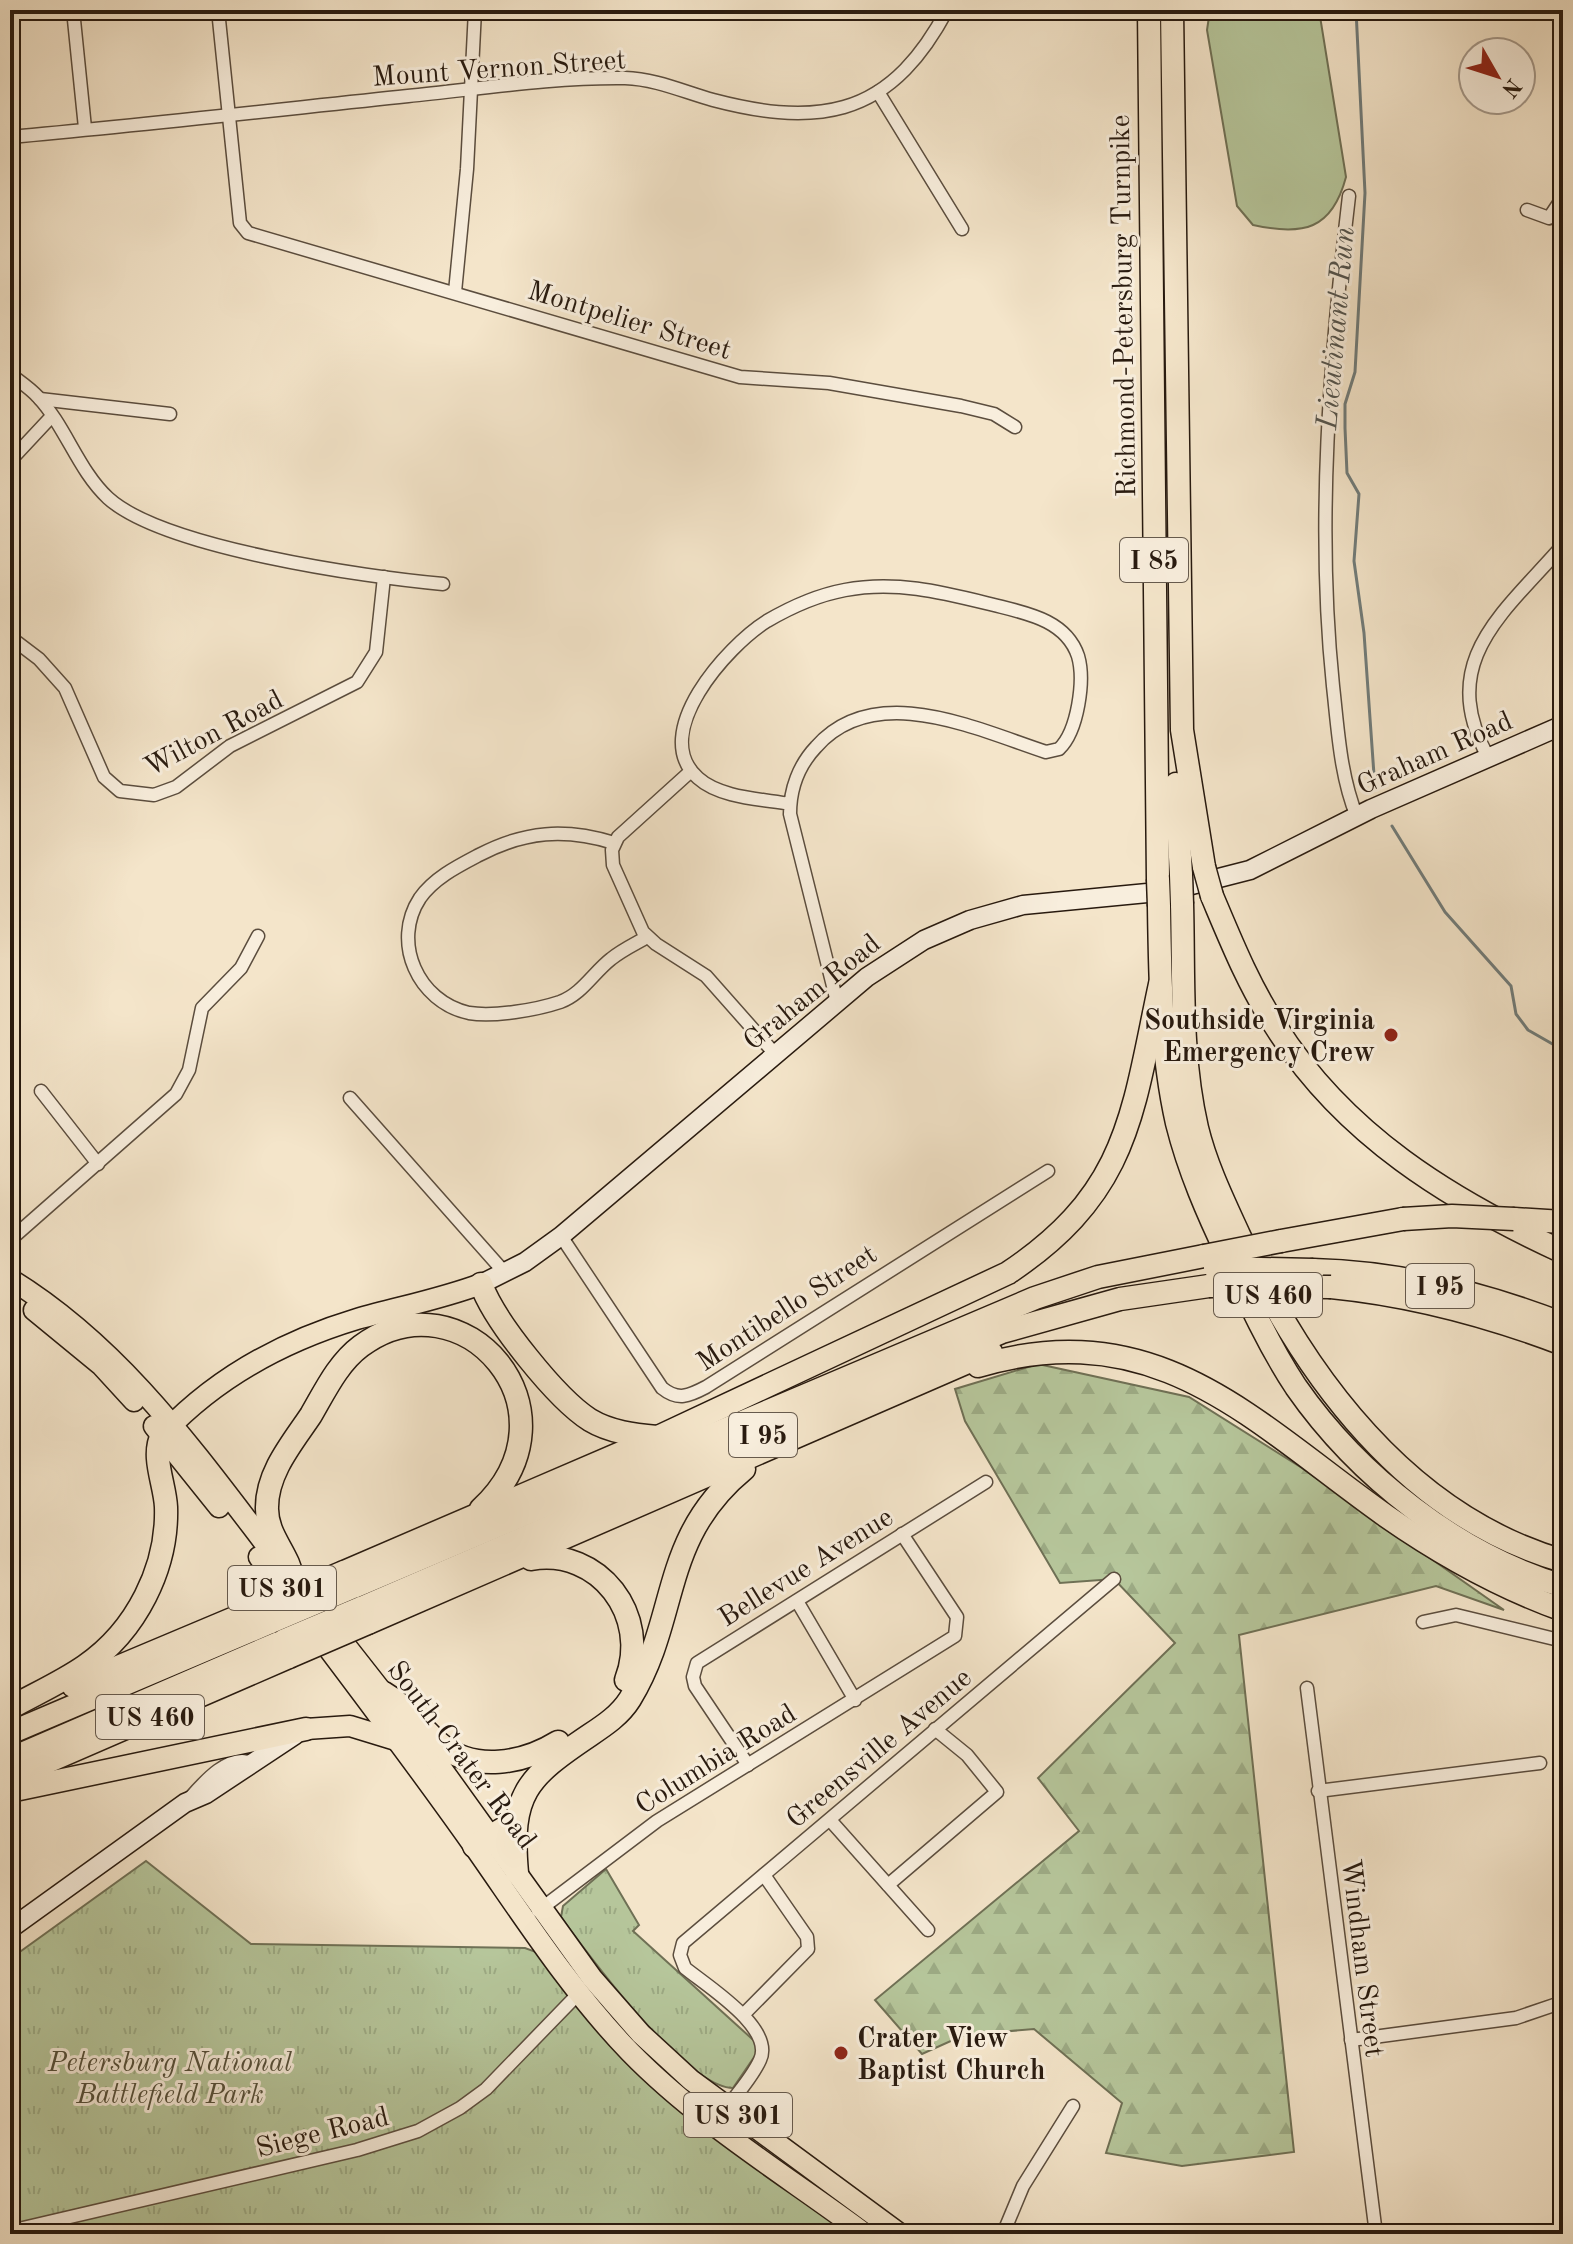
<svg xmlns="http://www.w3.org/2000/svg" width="1573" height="2244" font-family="'Old Standard TT',serif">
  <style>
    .forest { fill: url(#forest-firs); stroke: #6f7055; stroke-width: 2 }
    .park { fill: url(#park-tufts); stroke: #6f7055; stroke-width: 2 }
    .pitch { fill: #b6c69b; stroke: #6f7055; stroke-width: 2 }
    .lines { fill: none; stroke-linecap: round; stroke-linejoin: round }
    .stream { stroke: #707b79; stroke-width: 3 }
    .street-casing { stroke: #5b4d3e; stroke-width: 15 }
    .secondary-casing { stroke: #281a0f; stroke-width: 21 }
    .primary-casing { stroke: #281a0f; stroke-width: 23 }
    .highway-casing { stroke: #281a0f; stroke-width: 25 }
    .street { stroke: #f8eedd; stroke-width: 12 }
    .secondary { stroke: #f8eedd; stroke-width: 18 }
    .primary { stroke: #f4e5ca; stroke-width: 20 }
    .highway { stroke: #f4e5ca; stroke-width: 22 }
    .highway-bridge-casing { stroke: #281a0f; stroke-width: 25; stroke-linecap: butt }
    .highway-bridge { stroke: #f4e5ca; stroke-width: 22 }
    .poi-dot { fill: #8f2418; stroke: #f8eedd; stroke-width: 3 }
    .labels { text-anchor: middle; stroke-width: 6; stroke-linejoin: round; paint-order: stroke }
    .shield { fill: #f8eedd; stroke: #665a4d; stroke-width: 2 }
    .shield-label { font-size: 26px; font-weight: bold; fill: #281a0f }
    .street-label { font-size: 28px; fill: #281a0f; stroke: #f8eedd }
    .poi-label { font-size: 28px; font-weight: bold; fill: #281a0f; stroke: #f8eedd; text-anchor: end }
    .park-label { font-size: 28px; font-style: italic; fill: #534e39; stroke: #f8eedd }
    .water-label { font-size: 30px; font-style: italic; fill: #52534d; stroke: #f8eedd }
  </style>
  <defs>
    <pattern id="forest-firs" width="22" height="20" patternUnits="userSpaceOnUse" patternTransform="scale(2)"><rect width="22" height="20" fill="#b6c69b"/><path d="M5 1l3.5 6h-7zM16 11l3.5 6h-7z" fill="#9caa84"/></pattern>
    <pattern id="park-tufts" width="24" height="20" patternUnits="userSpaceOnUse" patternTransform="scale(2)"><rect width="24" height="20" fill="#b6c69b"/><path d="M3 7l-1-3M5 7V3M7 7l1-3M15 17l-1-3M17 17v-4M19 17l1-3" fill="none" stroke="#9caa84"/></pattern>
  </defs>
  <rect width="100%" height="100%" fill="#f4e5ca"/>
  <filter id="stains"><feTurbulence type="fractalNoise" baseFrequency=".0025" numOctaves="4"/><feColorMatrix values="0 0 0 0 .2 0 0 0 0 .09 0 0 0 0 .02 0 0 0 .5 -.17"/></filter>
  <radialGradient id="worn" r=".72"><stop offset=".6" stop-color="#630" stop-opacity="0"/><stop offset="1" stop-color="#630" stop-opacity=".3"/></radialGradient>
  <!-- forest -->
  <polygon class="forest" points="1038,1364 1189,1397 1302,1468 1504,1610 1436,1586 1239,1635 1294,2152 1182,2166 1106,2153 1122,2103 1034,2029 964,2035 922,2054 875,2000 1079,1831 1038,1778 1175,1643 1114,1579 1060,1583 965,1421 955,1389"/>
  <!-- park -->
  <g class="park">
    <polygon points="146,1861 251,1944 525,1948 536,1952 561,1985 844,2230 841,2234 10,2234 10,1959"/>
    <path d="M606,1869L639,1925L633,1931L761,2047L733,2088C687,2088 589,1956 561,1917L563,1906Z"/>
  </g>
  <!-- pitch -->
  <path class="pitch" d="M1210,10H1319L1346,177C1332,230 1303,236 1253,225L1237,206L1207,30Z"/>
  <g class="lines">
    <!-- stream -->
    <g class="stream">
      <polyline points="1356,10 1365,193 1355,372 1345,404 1345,428 1347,473 1359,494 1354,561 1364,633 1375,789"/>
      <polyline points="1392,826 1445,912 1511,986 1516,1014 1528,1030 1563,1050"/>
    </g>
    <!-- street casing -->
    <g class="street-casing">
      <g id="street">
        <polyline points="73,10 85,128"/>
        <polyline points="218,10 240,223 248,233 740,377 829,383 961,406 994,414 1015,427"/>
        <polyline points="878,92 962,229"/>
        <path d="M10,137C143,125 275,110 408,96C479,89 553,77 625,78C656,79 684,92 713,100C755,111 802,119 844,107C893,93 924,53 947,10"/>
        <path d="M1349,196C1330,358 1316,523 1333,686C1338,730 1340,775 1357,817"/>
        <polyline points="1527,210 1549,218 1563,197"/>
        <polyline points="455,292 467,169 475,10"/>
        <path d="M10,374C19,381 30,388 38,397C66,427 78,470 108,498C163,548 365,577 443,584"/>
        <polyline points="40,399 170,414"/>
        <polyline points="10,461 52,416"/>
        <polyline points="10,637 39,659 65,688 104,777 120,791 154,795 176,787 230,746 357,682 376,652 384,577"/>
        <path d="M1488,757C1435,661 1505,612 1563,545"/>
        <polyline points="691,771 618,837 612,850 613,865 643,932 656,944 706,976 775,1054"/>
        <path d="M790,804C762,799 720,798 698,778C648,734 727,646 767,621C791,607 818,595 845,590C897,580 945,593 994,605C1026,613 1066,620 1078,656C1085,680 1078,731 1059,749L1046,752C976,729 875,680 816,747C799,765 790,789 790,814L837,1002"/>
        <path d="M614,843C565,828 525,831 479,855C458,866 434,878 420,898C391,942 418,1002 469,1013C494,1017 536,1010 560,1002C582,994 593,973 611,959C622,950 635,944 647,937"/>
        <polyline points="41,1091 98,1164"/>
        <polyline points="350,1098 505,1273"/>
        <path d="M561,1236L662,1388C678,1401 689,1396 706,1387L1048,1171"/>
        <polyline points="10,1240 176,1094 189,1070 202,1008 241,968 258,936"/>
        <polyline points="797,1601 855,1700"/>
        <polyline points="1423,1622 1456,1615 1563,1641"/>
        <polyline points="1307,1688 1376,2234"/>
        <polyline points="748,1765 695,1686 693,1677 697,1663 986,1482"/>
        <polyline points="1318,1791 1540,1763"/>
        <path d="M190,1798C204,1782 229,1753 252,1763"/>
        <polyline points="830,1820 928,1930"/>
        <polyline points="888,1885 997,1792 967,1755 935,1729"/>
        <polyline points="538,1911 657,1821 955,1636 957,1617 902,1534"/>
        <polyline points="743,2015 808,1949 807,1937 764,1875"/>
        <polyline points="1351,2040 1516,2018 1563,2002"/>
        <path d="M724,2111C736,2095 752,2078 760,2060C775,2028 707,1986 685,1968L680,1955L683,1943L1114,1579"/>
        <polyline points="10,2231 357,2150 418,2131 460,2108 486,2089 581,1991"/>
        <polyline points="1003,2234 1023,2186 1073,2106"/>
      </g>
    </g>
    <!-- secondary casing -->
    <g class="secondary-casing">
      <g id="secondary">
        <polyline points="481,1284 525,1262 561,1236 867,977 924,940 970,920 1023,905 1168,891 1250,870 1371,809 1563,725"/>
        <polyline points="10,1929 185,1803 206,1794 295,1735"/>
      </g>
    </g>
    <!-- primary casing -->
    <g class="primary-casing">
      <g id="primary">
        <path d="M10,1279C126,1350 201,1461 283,1567"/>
        <polyline points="34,1310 101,1365 134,1401"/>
        <polyline points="154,1426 219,1507"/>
        <path d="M164,1433C217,1377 284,1341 357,1319C399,1307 441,1299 481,1284"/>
        <path d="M259,1557C333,1654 406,1750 476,1849C525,1919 571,1991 630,2052C698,2122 787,2176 865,2234"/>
        <polyline points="328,1623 434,1758 592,1978 641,2034 691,2080 900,2234"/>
        <polyline points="306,1729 350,1726 399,1741"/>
      </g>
    </g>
    <!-- highway casing -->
    <g class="highway-casing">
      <g id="highway">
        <polyline points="1149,10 1158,879"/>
        <polyline points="1172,10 1182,730 1204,867"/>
        <polyline points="1176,784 1181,875"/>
        <path d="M1212,896C1231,941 1249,986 1276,1027C1344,1135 1450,1200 1563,1252"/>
        <path d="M1182,904C1184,978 1180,1055 1197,1128C1206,1165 1223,1200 1239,1235C1304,1376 1407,1516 1563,1561"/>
        <path d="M1159,906C1160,978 1161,1052 1177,1123C1189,1171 1208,1214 1229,1258C1249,1302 1269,1346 1296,1387C1358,1476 1458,1555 1563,1586"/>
        <polyline points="1514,1219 1563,1222"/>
        <polyline points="1281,1241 1403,1219"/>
        <path d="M1313,1270C1399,1272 1483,1293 1563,1324"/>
        <path d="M481,1284C494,1321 557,1399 590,1420C610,1432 634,1435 657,1437"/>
        <path d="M1331,1287C1412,1295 1487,1315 1563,1344"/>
        <path d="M978,1366C1158,1313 1252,1421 1386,1516C1442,1555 1499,1587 1563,1610"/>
        <path d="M531,1559C599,1547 651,1616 626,1680"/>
        <path d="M344,1572L658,1437L1008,1273C1129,1192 1132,1115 1160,984"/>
        <path d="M293,1580C289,1553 266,1536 267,1507C267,1472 293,1442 311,1415C325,1391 338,1363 361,1346C462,1271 586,1411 481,1509"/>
        <polyline points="351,1588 1035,1298 1098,1277 1204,1256"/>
        <polyline points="361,1608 1002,1332 1120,1299 1209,1286"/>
        <polyline points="368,1623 991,1352"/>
        <polyline points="73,1686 263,1606"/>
        <path d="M384,1693C407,1706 420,1727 440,1744C474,1773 524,1763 558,1742"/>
        <path d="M10,1708C35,1694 62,1682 85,1666C136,1631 168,1568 166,1507C165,1484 151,1456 162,1435"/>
        <polyline points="10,1733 271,1622"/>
        <polyline points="10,1759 283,1641"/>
        <polyline points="10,1778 289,1657"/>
        <polyline points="10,1791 306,1729"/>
        <polyline points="474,1846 516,1821"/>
        <path d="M517,1873C510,1794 526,1778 590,1735C605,1725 620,1715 630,1699C680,1617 659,1539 744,1469"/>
      </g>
    </g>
    <!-- street -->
    <use href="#street" class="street"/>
    <!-- secondary -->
    <use href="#secondary" class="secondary"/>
    <!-- primary -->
    <use href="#primary" class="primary"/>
    <!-- highway -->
    <use href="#highway" class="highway"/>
    <!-- highway-bridge casing -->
    <g class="highway-bridge-casing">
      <g id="highway-bridge">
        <polyline points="1204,867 1212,896"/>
        <polyline points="1181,875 1182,904"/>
        <polyline points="1158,879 1159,906"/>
        <polyline points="1403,1219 1452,1216 1514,1219"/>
        <polyline points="1204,1256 1281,1241"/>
        <polyline points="1215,1268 1313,1270"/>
        <polyline points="1209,1286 1331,1287"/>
        <polyline points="263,1606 344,1572"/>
        <polyline points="271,1622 351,1588"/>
        <polyline points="283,1641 361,1608"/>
        <polyline points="289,1657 368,1623"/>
      </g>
    </g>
    <!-- highway-bridge -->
    <use href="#highway-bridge" class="highway-bridge"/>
  </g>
  <!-- markers -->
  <g class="poi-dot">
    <circle cx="1391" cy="1035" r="8"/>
    <circle cx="841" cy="2053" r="8"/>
  </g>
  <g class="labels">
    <!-- shield labels -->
    <g class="shield">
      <rect x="1120" y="538" width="68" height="44" rx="6"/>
      <rect x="1406" y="1264" width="68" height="44" rx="6"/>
      <rect x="1214" y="1273" width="108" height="44" rx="6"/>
      <rect x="729" y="1413" width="68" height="44" rx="6"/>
      <rect x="228" y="1566" width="108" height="44" rx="6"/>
      <rect x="96" y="1695" width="108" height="44" rx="6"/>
      <rect x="684" y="2093" width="108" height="44" rx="6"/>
    </g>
    <g class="shield-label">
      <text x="1154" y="569">I 85</text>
      <text x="1440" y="1295">I 95</text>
      <text x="1268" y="1304">US 460</text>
      <text x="763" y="1444">I 95</text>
      <text x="282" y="1597">US 301</text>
      <text x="150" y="1726">US 460</text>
      <text x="738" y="2124">US 301</text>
    </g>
    <!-- street labels -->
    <g class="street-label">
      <text transform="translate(499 67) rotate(-4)" y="10">Mount Vernon Street</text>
      <text transform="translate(1122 306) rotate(-91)" y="10">Richmond-Petersburg Turnpike</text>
      <text transform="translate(630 319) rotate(17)" y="10">Montpelier Street</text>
      <text transform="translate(213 732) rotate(-28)" y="10">Wilton Road</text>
      <text transform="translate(1434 752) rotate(-24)" y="10">Graham Road</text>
      <text transform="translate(811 991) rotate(-39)" y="10">Graham Road</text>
      <text transform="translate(786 1307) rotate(-33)" y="10">Montibello Street</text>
      <text transform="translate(805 1566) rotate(-32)" y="10">Bellevue Avenue</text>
      <text transform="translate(878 1747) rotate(-40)" y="10">Greensville Avenue</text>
      <text transform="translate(463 1754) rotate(53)" y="10">South Crater Road</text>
      <text transform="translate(715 1758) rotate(-32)" y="10">Columbia Road</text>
      <text transform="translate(1364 1958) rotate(83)" y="10">Windham Street</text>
      <text transform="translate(322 2131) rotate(-14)" y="10">Siege Road</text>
    </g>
    <!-- poi labels -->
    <g class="poi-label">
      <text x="1375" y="1029">Southside Virginia<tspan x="1375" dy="32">Emergency Crew</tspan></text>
      <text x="857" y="2047" text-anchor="start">Crater View<tspan x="857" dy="32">Baptist Church</tspan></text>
    </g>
    <!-- park labels -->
    <g class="park-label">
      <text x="170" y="2071">Petersburg National<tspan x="170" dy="32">Battlefield Park</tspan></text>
    </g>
    <!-- water labels -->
    <g class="water-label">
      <text transform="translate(1335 328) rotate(-85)" y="10">Lieutinant Run</text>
    </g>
  </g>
  <!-- margin -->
  <rect width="1573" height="2244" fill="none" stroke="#f4e5ca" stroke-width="40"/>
  <rect x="12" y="12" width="1549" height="2220" fill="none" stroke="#281a0f" stroke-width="4"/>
  <rect x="20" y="20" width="1533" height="2204" fill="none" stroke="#281a0f" stroke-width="2"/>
  <!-- north arrow -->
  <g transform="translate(1497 76) rotate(129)"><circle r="38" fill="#f8eedd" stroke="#a5998b" stroke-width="2"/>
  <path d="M0-6L14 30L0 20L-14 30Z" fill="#8f2418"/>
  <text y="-12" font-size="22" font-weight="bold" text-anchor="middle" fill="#281a0f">N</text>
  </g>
  <rect width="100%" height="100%" filter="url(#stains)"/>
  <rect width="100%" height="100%" fill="url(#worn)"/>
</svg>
